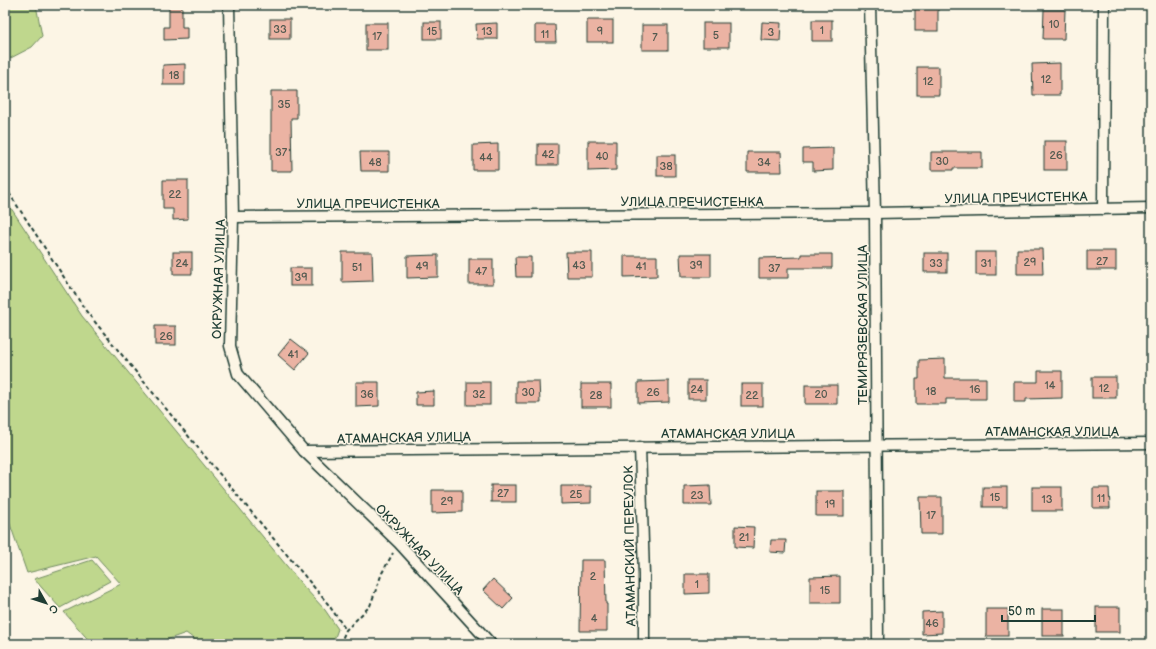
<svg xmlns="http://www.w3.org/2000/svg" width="1156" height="649" font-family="'Balsamiq Sans',sans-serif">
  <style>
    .green { fill: #bfd78d; stroke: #6f8a60 }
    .building { fill: #ebb3a3; stroke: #1f3d34 }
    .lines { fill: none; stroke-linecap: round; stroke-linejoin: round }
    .street-casing { stroke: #1f3d34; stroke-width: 13 }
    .path { stroke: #1f3d34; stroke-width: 2; stroke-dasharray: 4 3; stroke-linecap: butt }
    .street { stroke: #fcf5e5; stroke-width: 10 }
    .labels { text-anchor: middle; stroke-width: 3; stroke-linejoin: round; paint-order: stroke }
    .number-label { font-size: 11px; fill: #525a50 }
    .street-label { font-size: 13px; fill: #1f3d34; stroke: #fcf5e5 }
  </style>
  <rect width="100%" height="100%" fill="#fcf5e5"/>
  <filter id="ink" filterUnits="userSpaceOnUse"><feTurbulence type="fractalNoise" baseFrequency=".025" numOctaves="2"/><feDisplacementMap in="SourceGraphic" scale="8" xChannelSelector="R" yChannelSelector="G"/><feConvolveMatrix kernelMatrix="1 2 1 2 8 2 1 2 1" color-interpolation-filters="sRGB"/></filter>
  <g filter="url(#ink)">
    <!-- green -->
    <g class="green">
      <polygon points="5,5 36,5 42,36 32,47 5,61"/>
      <polygon points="5,199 82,316 304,587 325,610 338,629 334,640 330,644 201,644 186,633 155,644 92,644 64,612 121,584 96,556 27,573 5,510"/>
      <polygon points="92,560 110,581 60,608 34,579"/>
    </g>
    <!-- building -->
    <g class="building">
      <polygon points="169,5 182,5 182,27 187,27 187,39 164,40 164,27 169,27"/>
      <rect x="915" y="5" width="23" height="26"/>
      <polygon points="1044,10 1065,10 1064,39 1043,39"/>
      <rect x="270" y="19" width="20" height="20"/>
      <rect x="587" y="20" width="26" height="22"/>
      <rect x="812" y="20" width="20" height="21"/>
      <rect x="424" y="22" width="17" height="17"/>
      <polygon points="762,22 781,23 780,41 761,40"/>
      <rect x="366" y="23" width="22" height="27"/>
      <polygon points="497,23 497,39 477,39 476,24"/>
      <rect x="703" y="23" width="26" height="24"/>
      <polygon points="535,25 555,25 556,42 535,42"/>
      <rect x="642" y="25" width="26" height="25"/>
      <polygon points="1060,63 1060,95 1033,95 1032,64"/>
      <polygon points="185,64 185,85 163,85 163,65"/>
      <rect x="917" y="67" width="22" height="28"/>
      <polygon points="271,91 297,91 297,118 291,118 292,171 271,171"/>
      <polygon points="588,141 616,141 616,170 588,171"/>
      <rect x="1044" y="141" width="23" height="29"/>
      <polygon points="498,144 498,170 473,170 473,145"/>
      <rect x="538" y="144" width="20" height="21"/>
      <polygon points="833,148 833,170 813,171 813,162 803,162 803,149"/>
      <polygon points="360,152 389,152 389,171 361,171"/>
      <polygon points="747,152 781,152 782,172 747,172"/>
      <polygon points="931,152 982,152 982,168 953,168 953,170 931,170"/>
      <rect x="657" y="155" width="18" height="21"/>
      <polygon points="163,180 188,180 188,219 173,220 173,209 163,209"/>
      <polygon points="1017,249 1042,249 1043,274 1017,274"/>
      <rect x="1087" y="251" width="29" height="19"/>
      <rect x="173" y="252" width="19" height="22"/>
      <polygon points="342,252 372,252 373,281 342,282"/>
      <polygon points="566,252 592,252 592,277 567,277"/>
      <rect x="976" y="252" width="20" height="23"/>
      <rect x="924" y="253" width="23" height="19"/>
      <polygon points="680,254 711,254 711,277 681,277"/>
      <polygon points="801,254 832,254 832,268 788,268 788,278 759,278 759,258 801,257"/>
      <polygon points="438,255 438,277 407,278 407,256"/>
      <polygon points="624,256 657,256 657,276 624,277"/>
      <polygon points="515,257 531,257 531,277 516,277"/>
      <rect x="469" y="259" width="24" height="25"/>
      <rect x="290" y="268" width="22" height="18"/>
      <rect x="155" y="326" width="21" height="19"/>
      <polygon points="291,339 309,353 295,370 278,355"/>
      <polygon points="945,359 945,378 986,378 986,399 946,399 946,404 916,404 916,379 919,379 919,360"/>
      <polygon points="1038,371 1062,371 1062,398 1026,399 1026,402 1014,402 1014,382 1038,382"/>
      <rect x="1092" y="377" width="24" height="21"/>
      <rect x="688" y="380" width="18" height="19"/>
      <polygon points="516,381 539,381 540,403 516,403"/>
      <polygon points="669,381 669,402 638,403 638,382"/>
      <polygon points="356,382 379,382 379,406 356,407"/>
      <rect x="467" y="382" width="23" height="23"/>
      <rect x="581" y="384" width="30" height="23"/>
      <rect x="741" y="384" width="22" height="22"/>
      <rect x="805" y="385" width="32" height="19"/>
      <polygon points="434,391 434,405 416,405 416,392"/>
      <rect x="491" y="485" width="25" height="17"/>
      <polygon points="710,485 711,505 684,505 684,486"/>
      <polygon points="561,486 591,486 591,503 561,504"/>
      <rect x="983" y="487" width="24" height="20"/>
      <rect x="1032" y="487" width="30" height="24"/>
      <polygon points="1093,488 1109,488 1110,508 1093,508"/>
      <polygon points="432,490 462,490 462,512 432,513"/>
      <rect x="816" y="491" width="28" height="25"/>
      <polygon points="920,497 942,497 942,534 921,534"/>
      <polygon points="735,526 754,527 753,548 735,547"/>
      <polygon points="771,540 786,540 785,553 770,552"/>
      <polygon points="581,560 605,560 606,604 607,604 607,631 580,631"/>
      <polygon points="685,574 709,574 709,593 685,594"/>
      <polygon points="840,576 840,603 810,603 810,577"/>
      <polygon points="493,579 513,598 503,609 483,590"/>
      <rect x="1096" y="607" width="24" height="25"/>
      <rect x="986" y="609" width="22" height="27"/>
      <rect x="1042" y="609" width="22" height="27"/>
      <polygon points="942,611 942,633 922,634 922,612"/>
    </g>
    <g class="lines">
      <!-- street casing -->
      <g class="street-casing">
        <g id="street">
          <polyline points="229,5 233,217 230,346 238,374 304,451 399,543 491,644"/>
          <polyline points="870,5 875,213 878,644"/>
          <polyline points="1103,209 1104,5"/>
          <polyline points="233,217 875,213 1151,208"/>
          <polyline points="640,447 644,575 644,644"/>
          <polyline points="304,451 1151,443"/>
        </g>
      </g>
      <!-- path -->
      <g class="path">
        <polyline points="5,187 86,311 208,460 328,604 346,630"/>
        <polyline points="340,644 346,630 370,606 382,573 393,553"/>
      </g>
      <!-- street -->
      <use href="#street" class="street"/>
    </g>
  </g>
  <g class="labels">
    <!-- number labels -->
    <g class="number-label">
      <text x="1054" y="28">10</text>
      <text x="280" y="33">33</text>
      <text x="822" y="34">1</text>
      <text x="432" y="35">15</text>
      <text x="487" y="35">13</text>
      <text x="600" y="35">9</text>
      <text x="771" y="36">3</text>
      <text x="545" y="38">11</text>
      <text x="716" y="39">5</text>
      <text x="377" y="40">17</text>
      <text x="655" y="41">7</text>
      <text x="174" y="79">18</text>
      <text x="1046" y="83">12</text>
      <text x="928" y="85">12</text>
      <text x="284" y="108">35</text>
      <text x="281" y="156">37</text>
      <text x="548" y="158">42</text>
      <text x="1056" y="159">26</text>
      <text x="602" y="160">40</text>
      <text x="486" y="161">44</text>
      <text x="942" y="165">30</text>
      <text x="375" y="166">48</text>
      <text x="764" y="166">34</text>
      <text x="666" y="170">38</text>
      <text x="175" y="198">22</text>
      <text x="1102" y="265">27</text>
      <text x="1030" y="266">29</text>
      <text x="182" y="267">24</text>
      <text x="936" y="267">33</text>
      <text x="986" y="267">31</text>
      <text x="579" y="269">43</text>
      <text x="696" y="269">39</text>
      <text x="422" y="270">49</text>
      <text x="641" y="270">41</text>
      <text x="357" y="271">51</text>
      <text x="774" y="272">37</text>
      <text x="481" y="275">47</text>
      <text x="301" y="281">39</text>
      <text x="166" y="340">26</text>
      <text x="293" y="358">41</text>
      <text x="1050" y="389">14</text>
      <text x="1104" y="392">12</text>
      <text x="697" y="393">24</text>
      <text x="975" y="393">16</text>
      <text x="931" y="395">18</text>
      <text x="528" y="396">30</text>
      <text x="653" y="396">26</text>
      <text x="367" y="398">36</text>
      <text x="479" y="398">32</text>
      <text x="821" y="398">20</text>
      <text x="596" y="399">28</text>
      <text x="752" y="399">22</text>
      <text x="503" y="497">27</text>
      <text x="576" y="498">25</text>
      <text x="697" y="499">23</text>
      <text x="995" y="501">15</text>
      <text x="1101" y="502">11</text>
      <text x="1047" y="503">13</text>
      <text x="447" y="505">29</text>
      <text x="830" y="508">19</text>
      <text x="931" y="519">17</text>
      <text x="744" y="541">21</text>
      <text x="593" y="580">2</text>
      <text x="697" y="588">1</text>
      <text x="825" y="594">15</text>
      <text x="594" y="622">4</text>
      <text x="932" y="627">46</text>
    </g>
    <!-- street labels -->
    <g class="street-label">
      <text transform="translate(1016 197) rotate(-1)" y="5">УЛИЦА ПРЕЧИСТЕНКА</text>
      <text x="692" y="206">УЛИЦА ПРЕЧИСТЕНКА</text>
      <text x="368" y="208">УЛИЦА ПРЕЧИСТЕНКА</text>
      <text transform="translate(218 279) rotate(-88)" y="5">ОКРУЖНАЯ УЛИЦА</text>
      <text transform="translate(862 325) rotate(-90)" y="5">ТЕМИРЯЗЕВСКАЯ УЛИЦА</text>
      <text x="1052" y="436">АТАМАНСКАЯ УЛИЦА</text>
      <text x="728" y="438">АТАМАНСКАЯ УЛИЦА</text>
      <text transform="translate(404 437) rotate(-1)" y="5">АТАМАНСКАЯ УЛИЦА</text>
      <text transform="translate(629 546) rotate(-91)" y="5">АТАМАНСКИЙ ПЕРЕУЛОК</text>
      <text transform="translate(420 549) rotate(46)" y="5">ОКРУЖНАЯ УЛИЦА</text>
    </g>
  </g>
  <!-- margin -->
  <rect width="1156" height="649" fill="none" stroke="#fcf5e5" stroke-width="20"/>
  <rect x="10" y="10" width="1136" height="629" fill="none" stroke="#1f3d34" stroke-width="1.5" filter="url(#ink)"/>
  <!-- north arrow -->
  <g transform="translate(46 603) rotate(129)" stroke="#fcf5e5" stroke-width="3" paint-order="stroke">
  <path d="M0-3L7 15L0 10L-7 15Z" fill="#1f3d34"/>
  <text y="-6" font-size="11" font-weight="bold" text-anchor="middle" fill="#1f3d34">С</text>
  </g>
  <!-- scale -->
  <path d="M1002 615v6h93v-6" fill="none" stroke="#1f3d34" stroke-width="2"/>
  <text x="1008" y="615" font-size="12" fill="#1f3d34" stroke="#fcf5e5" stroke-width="3" paint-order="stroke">50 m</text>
</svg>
